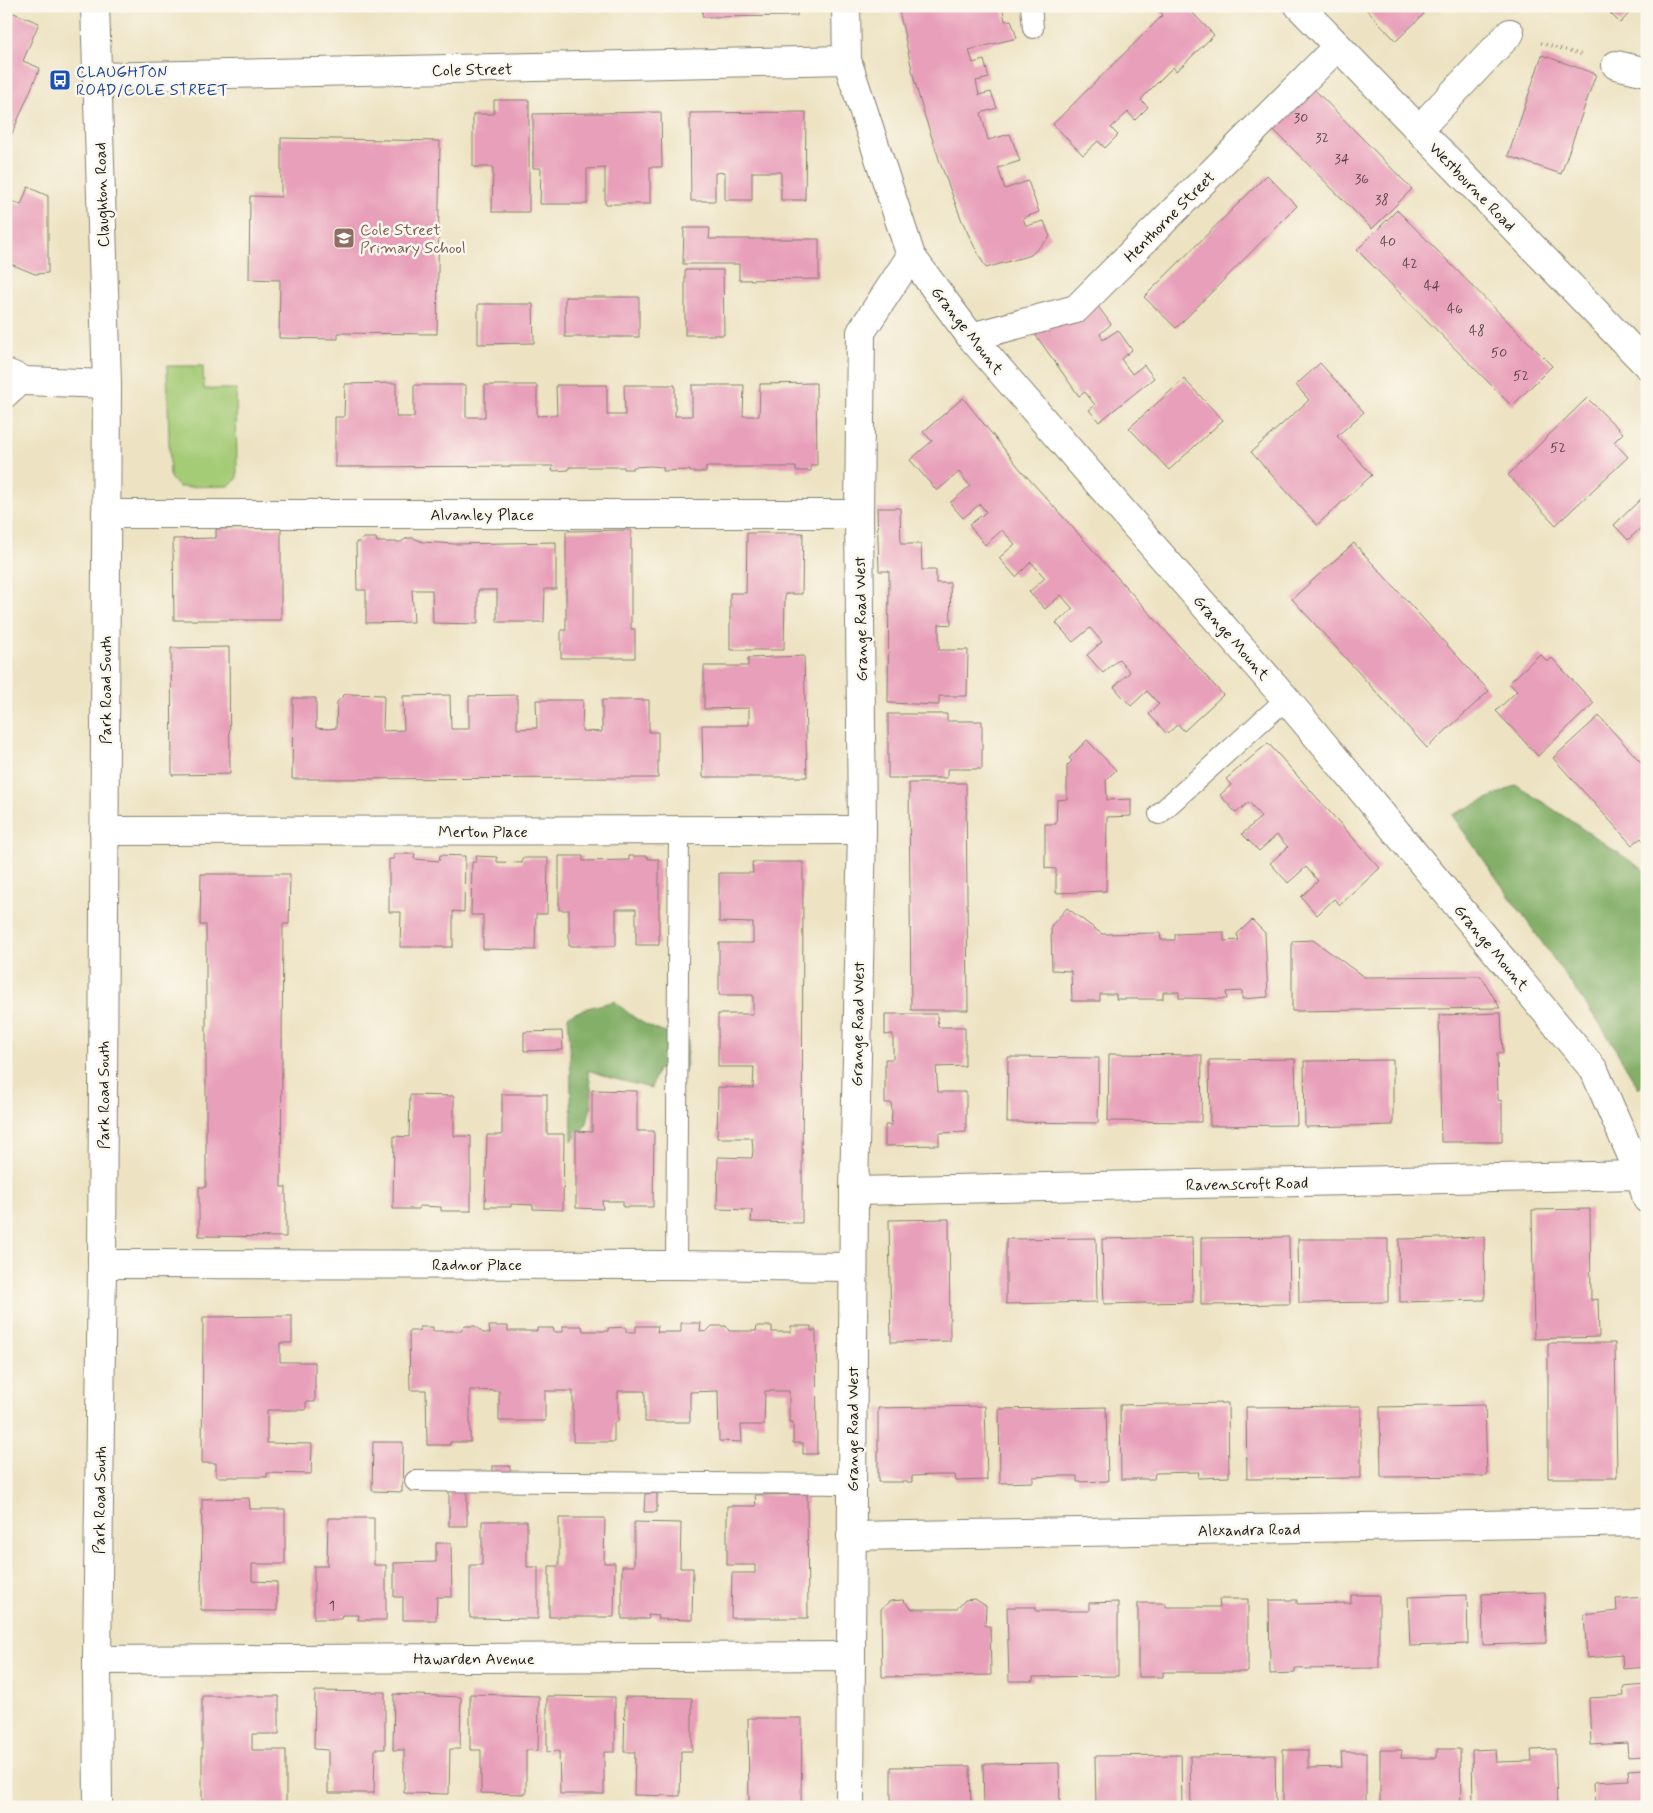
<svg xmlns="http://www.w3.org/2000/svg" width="1653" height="1813" font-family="Mynerve,sans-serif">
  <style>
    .green { fill: #a4cb76; stroke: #607449 }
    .forest { fill: #83af67; stroke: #506642 }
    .building { fill: #e89fb9 }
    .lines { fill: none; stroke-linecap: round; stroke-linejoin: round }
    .lane-casing { stroke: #848070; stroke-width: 22 }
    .street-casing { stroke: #848070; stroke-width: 30 }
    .secondary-casing { stroke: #848070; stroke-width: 30 }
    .path { stroke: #848070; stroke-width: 3; stroke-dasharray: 1 4; stroke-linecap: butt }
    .lane { stroke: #fff; stroke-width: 20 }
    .street { stroke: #fff; stroke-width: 28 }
    .secondary { stroke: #fff; stroke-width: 28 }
    .labels { text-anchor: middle; stroke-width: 5; stroke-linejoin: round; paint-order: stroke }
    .number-label { font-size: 14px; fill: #4f3d43 }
    .street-label { font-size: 16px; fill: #1c1c1c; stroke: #fbf7ec }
    .transit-label { font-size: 16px; fill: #164399; stroke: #fbf7ec; text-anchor: start }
    .education-label { font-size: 16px; fill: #785e54; stroke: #fbf7ec; text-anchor: start }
  </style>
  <rect width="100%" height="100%" fill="#fbf7ec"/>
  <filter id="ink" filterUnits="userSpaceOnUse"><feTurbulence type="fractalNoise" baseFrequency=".02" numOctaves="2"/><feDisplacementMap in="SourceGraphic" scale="10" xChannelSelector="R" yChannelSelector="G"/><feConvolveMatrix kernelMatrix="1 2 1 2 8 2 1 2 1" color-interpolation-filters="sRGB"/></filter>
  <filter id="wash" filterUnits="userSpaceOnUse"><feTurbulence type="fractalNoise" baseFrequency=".0096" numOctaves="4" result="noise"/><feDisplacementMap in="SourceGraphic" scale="20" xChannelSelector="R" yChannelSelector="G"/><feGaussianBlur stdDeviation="1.12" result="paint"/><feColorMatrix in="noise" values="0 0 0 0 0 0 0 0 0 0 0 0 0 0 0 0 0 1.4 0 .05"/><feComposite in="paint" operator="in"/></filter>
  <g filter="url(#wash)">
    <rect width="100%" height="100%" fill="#ede3c3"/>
    <!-- green -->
    <polygon class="green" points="167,366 203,366 204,389 236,389 237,479 228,486 179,487 170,478"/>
    <!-- forest -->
    <g class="forest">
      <polygon points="1517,785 1647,872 1647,1079 1639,1089 1606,1033 1452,815"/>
      <path d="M615,1001C639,1025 656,1030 688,1041L685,1072L658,1069L651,1088L611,1078L588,1070L593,1101L586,1125L572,1141L570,1047L568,1016L587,1008Z"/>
    </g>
    <g id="blocks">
      <!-- building -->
      <g class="building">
        <polygon points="703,6 797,6 797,16 702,17"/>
        <polygon points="898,6 1002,6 1005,21 1011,20 1017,38 969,50 973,63 984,60 989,78 976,81 979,95 991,92 997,108 981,113 988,140 1010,134 1020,161 998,168 1005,189 1028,181 1039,212 1023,218 1026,226 1044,221 1050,237 1031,255 986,268 973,244 962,221 941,165 923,111 914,79"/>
        <polygon points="1155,6 1186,6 1214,35 1183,65 1176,71 1173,67 1144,96 1141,100 1148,107 1135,120 1128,112 1111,128 1118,135 1105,148 1098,141 1083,155 1053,124 1163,15"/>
        <polygon points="1363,6 1424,6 1421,10 1424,14 1396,41"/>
        <polygon points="1603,6 1636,6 1620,23"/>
        <polygon points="6,10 39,23 23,61 40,68 8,143 6,142"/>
        <polygon points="1542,55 1596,74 1561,174 1508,156"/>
        <polygon points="1311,86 1412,189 1372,229 1271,127"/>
        <polygon points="494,100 529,100 529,212 492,212 493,167 473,167 473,114 494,114"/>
        <polygon points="661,112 662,167 650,167 650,204 605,204 605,168 587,169 587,204 540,204 541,168 533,168 533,114"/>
        <polygon points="806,112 805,200 781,200 781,172 752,172 752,200 725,200 725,172 715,173 715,201 691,201 690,113"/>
        <polygon points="281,138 440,141 437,334 338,333 338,339 279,338 280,280 249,279 250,196 281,197"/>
        <polygon points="1267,175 1297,206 1176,328 1144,297"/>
        <polygon points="28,187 48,196 48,273 35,274 6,262 6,199 21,205"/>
        <polygon points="1397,210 1552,366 1512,406 1357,250"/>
        <polygon points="684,228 710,228 709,239 819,239 819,279 739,280 739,264 683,264"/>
        <polygon points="685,270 723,270 724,335 685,335"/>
        <rect x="565" y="297" width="74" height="40"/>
        <polygon points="1094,301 1111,324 1100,334 1103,340 1118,330 1132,350 1121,359 1132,374 1144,365 1154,378 1099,422 1089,410 1095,405 1085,392 1079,396 1032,330"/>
        <polygon points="478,304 533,304 534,343 478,344"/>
        <polygon points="1320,363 1364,412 1337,436 1372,475 1317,525 1251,452 1309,400 1296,385"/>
        <polygon points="1184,379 1223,420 1169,470 1129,428"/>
        <polygon points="396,383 396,417 414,417 414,385 466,385 466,417 485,417 485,385 537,385 537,416 557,415 556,385 607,385 607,415 625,415 624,385 675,385 675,416 692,416 692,385 744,385 743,416 759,416 760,384 816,383 817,465 811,465 811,471 796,471 796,467 706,467 706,472 690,472 690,470 663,471 663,467 651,466 633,467 633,469 624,469 624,467 569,467 569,470 552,471 553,466 547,466 335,467 335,417 344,417 345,384"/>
        <polygon points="963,398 1021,470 1223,695 1184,731 1178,724 1167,734 1149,714 1159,704 1147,691 1131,706 1114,687 1130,672 1119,659 1103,673 1087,655 1102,642 1090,628 1073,642 1056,623 1073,609 1061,595 1045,609 1029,592 1045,578 1031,562 1016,577 999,558 1015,544 1002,530 985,545 969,525 986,512 980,504 963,518 950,503 970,486 959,472 937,491 910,460 932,441 923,432"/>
        <polygon points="1587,398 1623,433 1614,442 1628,457 1556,525 1508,475"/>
        <polygon points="1647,493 1647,522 1628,540 1614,525"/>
        <polygon points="877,508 900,508 901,544 921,544 922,570 936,570 936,583 950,583 951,625 939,624 939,650 968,650 967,696 939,696 939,705 888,703 889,571 879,571"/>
        <polygon points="281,528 281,620 174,620 173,539 216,538 216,529"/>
        <polygon points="631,530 631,629 635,629 635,658 561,658 561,630 566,630 566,531"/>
        <polygon points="747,533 803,533 802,594 785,594 784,650 730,650 730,593 746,593"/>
        <polygon points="363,538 376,538 377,542 401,542 407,538 413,538 423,542 455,544 556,542 556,589 545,589 544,622 497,622 497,590 478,590 478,624 433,623 432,590 412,590 414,622 366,623 366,590 357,590 356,542 360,542"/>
        <polygon points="1354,543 1489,691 1427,748 1292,599"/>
        <polygon points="229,647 230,774 172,775 171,648"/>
        <polygon points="1540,654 1548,662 1552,658 1594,703 1538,756 1496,711 1517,691 1509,683"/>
        <polygon points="804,656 807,777 703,777 702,725 749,725 749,708 704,709 704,666 748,666 748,658"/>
        <polygon points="345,694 384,695 383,731 404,730 403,696 450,695 451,729 469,729 469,696 517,695 517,729 537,728 536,700 583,700 582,731 602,732 602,700 649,700 649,732 658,732 658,778 292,779 293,698 316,698 316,728 328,729 336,728 337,702"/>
        <polygon points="888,714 947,714 947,721 982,721 982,769 947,769 947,778 888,778"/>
        <polygon points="1599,716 1647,769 1647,845 1641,838 1632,845 1553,758"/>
        <polygon points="1087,740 1116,770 1106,780 1107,800 1131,799 1131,816 1107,817 1106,891 1056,893 1056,869 1045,868 1045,824 1056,824 1057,800 1067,799 1067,766 1072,761 1069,758"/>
        <polygon points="1268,743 1380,868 1340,905 1334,899 1317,915 1301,897 1318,881 1306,867 1288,883 1270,863 1288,847 1277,835 1259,851 1242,834 1261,817 1249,802 1236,813 1220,795 1231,785 1226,779"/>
        <polygon points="909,783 966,783 968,1010 911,1010"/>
        <polygon points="394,854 415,854 414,859 439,861 440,855 465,856 464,912 453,911 453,947 400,947 401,912 389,912 389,859 394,859"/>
        <polygon points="476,856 497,857 497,862 522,863 522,858 548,858 547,914 536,914 535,950 483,949 483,915 471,915 472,862 477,862"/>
        <polygon points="559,856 583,856 583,861 629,860 629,856 648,856 648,859 659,859 659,945 636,945 636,909 616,909 616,946 569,946 569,910 559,910"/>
        <polygon points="752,862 803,862 802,1223 751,1222 752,1210 717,1209 718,1157 752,1158 753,1150 752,1138 717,1138 718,1087 753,1088 754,1067 718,1067 718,1014 753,1014 753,995 719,995 719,943 753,943 753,923 719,922 719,873 753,873"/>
        <polygon points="201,874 290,874 289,924 283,924 281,1187 286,1187 286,1237 199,1236 199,1187 206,1187 206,925 200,925"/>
        <polygon points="1067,908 1102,934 1160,933 1161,940 1175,940 1175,934 1224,932 1224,941 1239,940 1237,934 1252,920 1265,933 1268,997 1242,999 1242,991 1226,992 1227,999 1179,998 1179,992 1163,992 1163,999 1116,999 1116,994 1100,994 1100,1001 1072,1001 1071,971 1052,970 1051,926"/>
        <polygon points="1313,940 1364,977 1481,976 1500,1008 1292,1011 1292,941"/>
        <polygon points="1501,1013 1503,1053 1497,1053 1498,1100 1502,1101 1502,1142 1441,1142 1439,1015"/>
        <polygon points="885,1014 937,1014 938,1027 965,1027 965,1066 936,1067 938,1092 966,1092 966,1132 939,1133 939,1145 885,1146 885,1125 891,1125 892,1112 891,1103 885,1103 885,1059 893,1059 893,1034 885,1035"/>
        <polygon points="562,1031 563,1050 524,1051 524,1032"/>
        <polygon points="1109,1054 1202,1055 1201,1122 1108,1121"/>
        <polygon points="1008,1057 1099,1058 1098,1123 1007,1122"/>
        <polygon points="1295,1059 1297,1125 1210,1126 1209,1060"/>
        <polygon points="1393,1060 1393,1125 1305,1127 1304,1061"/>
        <polygon points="592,1090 637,1091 637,1131 654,1131 653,1207 623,1207 623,1201 602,1201 603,1209 576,1208 576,1131 592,1132"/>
        <polygon points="502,1094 547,1094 547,1134 564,1134 563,1210 533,1209 533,1205 511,1204 511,1207 485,1207 487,1135 502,1135"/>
        <polygon points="410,1095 454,1096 454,1136 471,1136 471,1211 441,1211 441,1207 419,1206 419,1209 393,1209 394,1136 409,1137"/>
        <polygon points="1590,1209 1591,1300 1598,1299 1599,1337 1534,1339 1532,1210"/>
        <polygon points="949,1219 950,1341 891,1342 889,1220"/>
        <polygon points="1192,1237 1193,1302 1104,1304 1102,1239"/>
        <polygon points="1289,1237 1290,1304 1201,1305 1201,1238"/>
        <polygon points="1484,1237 1485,1300 1400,1302 1399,1239"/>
        <polygon points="1096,1238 1097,1302 1006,1304 1006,1239"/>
        <polygon points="1298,1239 1388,1239 1388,1302 1299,1303"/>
        <polygon points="292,1316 292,1343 280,1343 280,1362 315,1362 315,1402 306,1402 306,1410 267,1410 267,1443 312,1444 311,1474 267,1473 267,1477 216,1477 216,1463 202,1463 203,1317"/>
        <polygon points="681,1323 701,1323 700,1331 706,1332 712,1326 726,1326 729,1331 756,1331 757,1326 772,1326 772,1332 791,1332 791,1326 811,1326 811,1331 816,1331 817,1454 803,1454 803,1443 793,1443 793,1422 789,1422 789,1391 765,1391 764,1425 741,1425 742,1442 719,1441 718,1391 690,1392 690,1422 645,1422 645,1391 618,1391 618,1422 614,1422 614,1442 573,1442 573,1391 545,1391 545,1421 499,1421 499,1391 470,1390 470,1442 450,1442 450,1445 427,1445 426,1390 410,1390 409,1331 420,1331 420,1327 433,1327 433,1331 461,1331 465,1326 475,1326 483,1333 490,1333 489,1326 508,1326 508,1331 537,1331 537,1328 553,1328 554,1332 563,1332 563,1326 582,1326 583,1331 608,1331 608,1328 626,1327 626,1332 636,1332 636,1326 658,1326 657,1332 681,1332"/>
        <polygon points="1548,1343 1615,1343 1617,1478 1548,1478"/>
        <polygon points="1228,1403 1229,1477 1198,1478 1199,1472 1155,1473 1154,1479 1121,1479 1120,1405"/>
        <polygon points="1485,1405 1487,1476 1381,1477 1380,1407"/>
        <polygon points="985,1406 987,1480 956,1481 955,1475 935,1475 912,1476 912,1482 878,1482 878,1408"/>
        <polygon points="1361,1406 1361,1478 1247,1479 1246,1407"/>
        <polygon points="1106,1407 1108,1481 1077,1482 1077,1476 1056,1476 1033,1477 1033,1482 1000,1483 999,1409"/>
        <polygon points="373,1442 403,1442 402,1492 372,1491"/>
        <rect x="493" y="1466" width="17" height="10"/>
        <rect x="449" y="1490" width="18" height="36"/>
        <polygon points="657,1493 657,1512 644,1512 645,1494"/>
        <polygon points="807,1494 808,1618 731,1618 732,1573 755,1573 755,1565 727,1565 727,1506 756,1506 755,1495"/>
        <polygon points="249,1498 250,1509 285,1509 285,1564 252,1564 252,1581 277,1582 277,1611 201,1610 202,1499"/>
        <polygon points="328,1518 374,1518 374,1565 386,1565 386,1620 358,1620 359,1615 342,1615 341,1619 314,1619 314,1566 327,1566"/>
        <polygon points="559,1518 605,1518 604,1563 615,1563 614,1617 549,1617 549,1566 559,1566"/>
        <polygon points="482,1521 527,1521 527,1567 538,1567 538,1619 470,1618 470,1565 482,1565"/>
        <polygon points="634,1522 681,1523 680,1568 693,1568 692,1620 657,1619 658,1616 648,1615 649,1619 622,1619 622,1566 634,1566"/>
        <polygon points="436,1543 451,1543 452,1597 437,1597 436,1620 403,1620 403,1597 394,1597 394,1563 436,1562"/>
        <polygon points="1545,1592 1546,1643 1483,1645 1482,1594"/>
        <polygon points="1351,1595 1379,1595 1379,1668 1295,1669 1295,1673 1270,1674 1269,1600 1297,1600 1297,1604 1351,1603"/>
        <polygon points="1467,1595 1468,1644 1410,1646 1408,1597"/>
        <polygon points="1647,1597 1647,1667 1623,1669 1622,1655 1587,1658 1584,1615 1617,1611 1616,1599"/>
        <polygon points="975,1599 986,1606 985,1626 990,1626 991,1675 882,1677 881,1609 890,1601 903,1600 912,1609 957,1609 965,1600"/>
        <polygon points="1219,1599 1248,1599 1248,1672 1163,1672 1163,1677 1138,1677 1138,1603 1166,1603 1166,1607 1220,1607"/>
        <polygon points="1118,1602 1118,1676 1033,1677 1033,1681 1009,1681 1007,1607 1036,1607 1036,1611 1089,1611 1089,1603"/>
        <polygon points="1647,1685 1647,1756 1628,1757 1627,1743 1591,1745 1589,1698 1624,1696 1623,1687"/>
        <polygon points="315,1691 385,1692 385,1749 375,1749 374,1793 328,1793 328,1750 314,1749"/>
        <polygon points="394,1694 461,1697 460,1749 450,1749 449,1794 404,1793 404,1750 393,1750"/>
        <polygon points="470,1694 539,1696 538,1751 526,1750 526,1794 481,1793 481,1750 470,1750"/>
        <polygon points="202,1696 279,1696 279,1734 252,1734 252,1750 286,1750 286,1807 202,1807"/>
        <polygon points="547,1696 615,1697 615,1752 604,1752 604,1794 560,1794 559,1751 547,1752"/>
        <polygon points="625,1697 692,1698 692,1751 681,1751 680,1796 634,1795 635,1752 624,1752"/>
        <polygon points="748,1718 802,1718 801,1807 749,1807"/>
        <polygon points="1437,1749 1460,1749 1461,1807 1380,1807 1380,1750 1402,1750 1401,1758 1437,1758"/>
        <polygon points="1495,1749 1496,1762 1532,1761 1531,1750 1555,1749 1557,1807 1473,1807 1472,1750"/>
        <polygon points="1283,1750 1308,1750 1308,1768 1342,1767 1341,1752 1366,1752 1366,1807 1283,1807"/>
        <polygon points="1181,1755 1182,1807 1096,1807 1095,1756"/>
        <polygon points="1275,1755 1276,1807 1191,1807 1190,1756"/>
        <polygon points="1059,1763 1060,1807 984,1807 983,1764"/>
        <polygon points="970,1766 971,1807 891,1807 891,1767"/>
        <polygon points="1647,1769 1647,1807 1595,1807 1594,1782 1629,1780 1628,1770"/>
      </g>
    </g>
  </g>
  <g filter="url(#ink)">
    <use href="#blocks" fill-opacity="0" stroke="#848070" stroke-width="1"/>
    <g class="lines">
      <!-- lane casing -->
      <g class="lane-casing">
        <g id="lane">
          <polyline points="1031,6 1033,28"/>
          <polyline points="6,398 25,381"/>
          <polyline points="1159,814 1286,699"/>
          <polyline points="676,1265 679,831"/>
          <polyline points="415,1481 851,1484"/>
        </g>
      </g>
      <!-- street casing -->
      <g class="street-casing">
        <g id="street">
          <polyline points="846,6 847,60 911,256 971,337 1286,699 1594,1070 1640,1175 1647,1199"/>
          <polyline points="1299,6 1647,365"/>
          <polyline points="1616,65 1647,72"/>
          <polyline points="97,77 847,60"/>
          <polyline points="1419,129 1510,33"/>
          <polyline points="971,337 1076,309 1338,46"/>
          <polyline points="106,514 859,514"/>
          <polyline points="104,831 862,830"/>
          <polyline points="854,1191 1640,1175"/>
          <polyline points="102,1264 676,1265 853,1267"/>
          <polyline points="851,1536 1647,1522"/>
          <polyline points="97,1660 851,1656"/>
          <polyline points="850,1807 854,1191 862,830 859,514 861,332 911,256"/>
        </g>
      </g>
      <!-- secondary casing -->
      <g class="secondary-casing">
        <g id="secondary">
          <polyline points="95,6 107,384 102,1264 97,1660 98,1807"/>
          <polyline points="6,373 25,381 107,384"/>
        </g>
      </g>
      <!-- path -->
      <polyline class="path" points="1541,43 1583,55"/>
      <!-- lane -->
      <use href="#lane" class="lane"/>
      <!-- street -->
      <use href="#street" class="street"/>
      <!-- secondary -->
      <use href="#secondary" class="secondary"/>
    </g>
  </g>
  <!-- icons -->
  <defs>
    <g id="bus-square" transform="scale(1.125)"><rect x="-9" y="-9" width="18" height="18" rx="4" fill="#1a4fb4" stroke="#fbf7ec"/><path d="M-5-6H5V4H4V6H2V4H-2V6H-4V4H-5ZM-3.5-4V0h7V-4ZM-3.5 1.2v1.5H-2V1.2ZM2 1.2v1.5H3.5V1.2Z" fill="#fff"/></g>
    <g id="school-square" transform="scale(1.125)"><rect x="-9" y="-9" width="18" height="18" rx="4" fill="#8d6e63" stroke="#fbf7ec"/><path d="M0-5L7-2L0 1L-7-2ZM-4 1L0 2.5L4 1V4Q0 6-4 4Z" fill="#fff"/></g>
  </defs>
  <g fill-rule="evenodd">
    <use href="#bus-square" x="60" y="80"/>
    <use href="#school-square" x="344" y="238"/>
  </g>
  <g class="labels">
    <!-- number labels -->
    <g class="number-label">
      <text x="1301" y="122">30</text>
      <text x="1322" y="142">32</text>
      <text x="1342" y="163">34</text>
      <text x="1362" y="183">36</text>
      <text x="1382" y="204">38</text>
      <text x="1388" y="246">40</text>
      <text x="1410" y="268">42</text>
      <text x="1432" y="290">44</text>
      <text x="1455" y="313">46</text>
      <text x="1477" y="335">48</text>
      <text x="1499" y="357">50</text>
      <text x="1521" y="380">52</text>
      <text x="1558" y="452">52</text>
      <text x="332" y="1610">1</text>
    </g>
    <!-- street labels -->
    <g class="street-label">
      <text transform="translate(472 69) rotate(-1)" y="6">Cole Street</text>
      <text transform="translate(1473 186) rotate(46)" y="6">Westbourne Road</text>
      <text transform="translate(101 195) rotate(-92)" y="6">Claughton Road</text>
      <text transform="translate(1169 216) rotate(-45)" y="6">Henthorne Street</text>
      <text transform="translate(968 330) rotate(52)" y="6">Grange Mount</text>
      <text x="482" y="520">Alvanley Place</text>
      <text transform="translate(860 619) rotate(-91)" y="6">Grange Road West</text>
      <text transform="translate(1232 637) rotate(49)" y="6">Grange Mount</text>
      <text transform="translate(105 690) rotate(-90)" y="6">Park Road South</text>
      <text x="483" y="837">Merton Place</text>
      <text transform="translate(1492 947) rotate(50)" y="6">Grange Mount</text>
      <text transform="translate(857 1024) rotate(-89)" y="6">Grange Road West</text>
      <text transform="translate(103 1095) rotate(-90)" y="6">Park Road South</text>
      <text transform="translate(1247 1183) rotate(-1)" y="6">Ravenscroft Road</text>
      <text x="477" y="1270">Radnor Place</text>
      <text transform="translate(852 1429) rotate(-90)" y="6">Grange Road West</text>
      <text transform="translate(99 1500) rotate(-89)" y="6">Park Road South</text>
      <text transform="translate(1249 1529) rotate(-1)" y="6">Alexandra Road</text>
      <text x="474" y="1664">Hawarden Avenue</text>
    </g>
    <!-- transit labels -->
    <g class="transit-label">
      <text x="76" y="77">CLAUGHTON<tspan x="76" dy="18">ROAD/COLE STREET</tspan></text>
    </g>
    <!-- education labels -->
    <g class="education-label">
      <text x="360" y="235">Cole Street<tspan x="360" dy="18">Primary School</tspan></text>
    </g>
  </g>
  <!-- margin -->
  <rect width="1653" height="1813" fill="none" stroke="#fbf7ec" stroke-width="25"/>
</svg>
